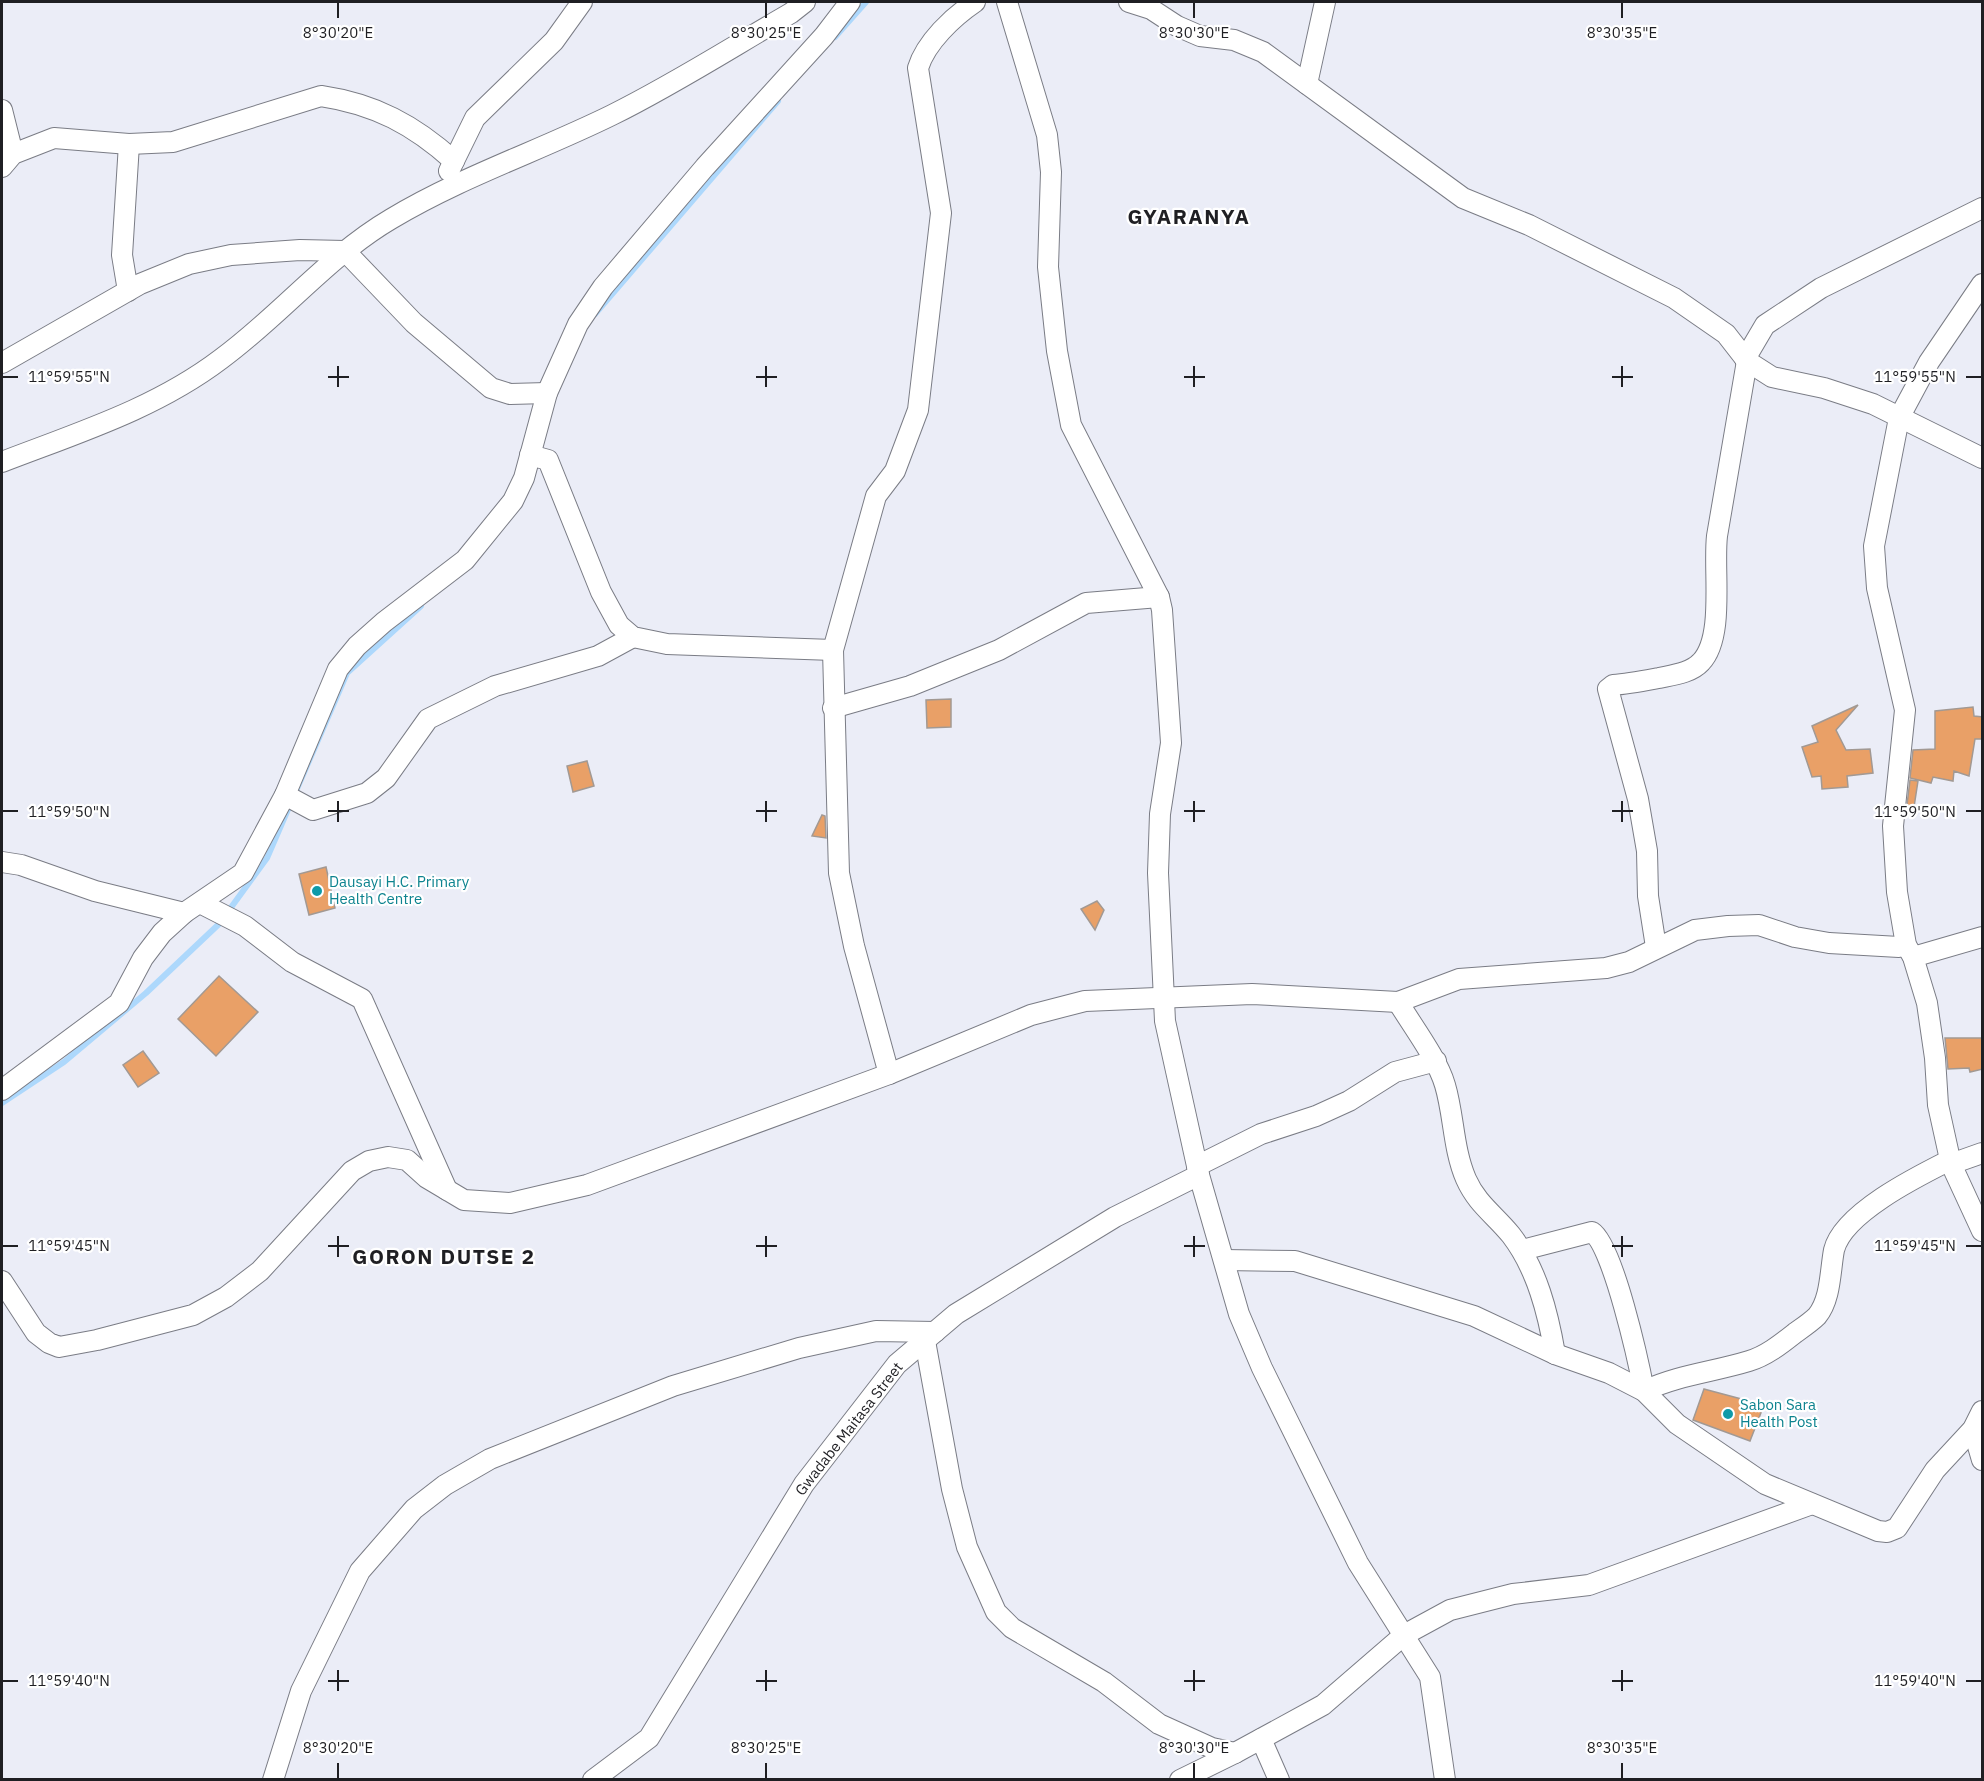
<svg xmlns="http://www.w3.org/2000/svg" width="1984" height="1781" font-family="'IBM Plex Sans',sans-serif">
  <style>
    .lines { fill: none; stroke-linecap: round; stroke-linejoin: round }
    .stream { stroke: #add8fc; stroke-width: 6 }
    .building { fill: #e9a067; stroke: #a29993; stroke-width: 1.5 }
    .street-casing { stroke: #7a7c85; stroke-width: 22 }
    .street { stroke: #fff; stroke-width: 20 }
    .ticks { fill: none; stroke: #1f1f23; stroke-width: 2 }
    .culture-dot { fill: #0f9aa8; stroke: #fff; stroke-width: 2 }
    .labels { text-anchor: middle; stroke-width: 4.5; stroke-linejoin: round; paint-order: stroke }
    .culture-label { font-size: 15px; fill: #0d838f; stroke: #fff; text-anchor: start }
    .street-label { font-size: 15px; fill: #1f1f23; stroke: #fff }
    .district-label { font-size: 21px; font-weight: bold; letter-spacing: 1.5px; fill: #1f1f23; stroke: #fff }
    .ticks-label { font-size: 15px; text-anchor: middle; fill: #1f1f23; stroke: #fff; stroke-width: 4.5; stroke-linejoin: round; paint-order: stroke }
  </style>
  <rect width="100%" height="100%" fill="#ebedf7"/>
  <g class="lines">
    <!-- stream -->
    <g class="stream">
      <polyline points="835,37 866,2"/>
      <polyline points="595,314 778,101"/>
      <polyline points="2,1103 64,1062 146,993 219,924 267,858 347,673 421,606"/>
    </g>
  </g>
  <!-- building -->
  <g class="building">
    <polygon points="951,699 951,727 927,728 926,700"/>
    <polygon points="1858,705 1836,730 1846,750 1870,749 1873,773 1847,776 1848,787 1822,789 1821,776 1812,777 1802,747 1818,742 1812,726"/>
    <polygon points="1973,707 1974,716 1983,717 1983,739 1975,739 1969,776 1954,771 1953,781 1933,777 1931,783 1910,778 1913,750 1935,749 1935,711"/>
    <polygon points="587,761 594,786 573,792 567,766"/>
    <polygon points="1910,780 1918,781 1914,807 1907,805"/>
    <polygon points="822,815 825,816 826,838 812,836"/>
    <polygon points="326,867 335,908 309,915 299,874"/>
    <polygon points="1097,901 1104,910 1095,930 1081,909"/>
    <polygon points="219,976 258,1012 216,1056 178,1019"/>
    <polygon points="1945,1038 1983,1038 1983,1069 1970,1072 1969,1068 1948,1069"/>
    <polygon points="143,1051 159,1073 138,1087 123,1065"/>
    <polygon points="1704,1389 1764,1405 1750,1441 1693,1420"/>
  </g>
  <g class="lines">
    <!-- street casing -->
    <g class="street-casing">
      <g id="street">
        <polyline points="1007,2 1047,135 1051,172 1048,267 1057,351 1071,425 1159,597 1162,610 1171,743 1160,814 1158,873 1165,1021 1199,1175 1239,1314 1262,1368 1358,1563 1430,1677 1445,1780"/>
        <polyline points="1129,2 1151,9 1177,26 1200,36 1234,40 1263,52 1463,198 1529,225 1674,298 1726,334 1747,361 1772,377 1824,388 1873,404 1982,458"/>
        <polyline points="1307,84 1325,2"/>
        <polyline points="2,110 13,154"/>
        <path d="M2,167L13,154L54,138L129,144L173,142L321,96C375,104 414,125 454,161"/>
        <polyline points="449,171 475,118 554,41 582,2"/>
        <polyline points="1982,284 1929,362 1899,418 1874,546 1877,588 1905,710 1893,826 1897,892 1906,945 1913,957 1927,1003 1935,1058 1938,1105 1951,1164 1982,1231"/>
        <polyline points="128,291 122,255 129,144"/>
        <polyline points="1745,359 1765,325 1821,288 1982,208"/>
        <polyline points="2,363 140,284 189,264 231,255 300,250 345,251 414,323 491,388 510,394 547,393"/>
        <polyline points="530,455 548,460 601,592 619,625 633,637 667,644 833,650"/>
        <path d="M2,462C77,433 155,409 221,359C280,316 328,256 391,219C461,177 539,151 612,115C673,85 732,47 791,13L805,2"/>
        <polyline points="833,708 910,686 952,669 999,650 1086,603 1159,597"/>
        <polyline points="285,795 313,810 367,793 386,778 428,719 495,686 598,656 633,637"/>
        <polyline points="2,862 21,865 95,891 184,913"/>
        <polyline points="200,903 245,926 292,962 362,999 447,1190"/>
        <path d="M1656,947L1648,896L1647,851L1638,799L1608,689L1613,685C1628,684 1643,681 1659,678C1673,675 1691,673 1701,662C1725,637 1713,570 1717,536L1747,361"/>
        <polyline points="1913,957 1982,937"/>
        <path d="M1398,1002C1413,1027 1437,1058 1445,1085C1454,1115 1453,1149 1466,1179C1477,1204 1495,1215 1511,1235C1537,1269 1548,1313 1555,1354"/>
        <path d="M889,1074L854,946L839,873L833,650L876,496L895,471L918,410L941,213L918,68C926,42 953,17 975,2"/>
        <polyline points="2,1090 119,1003 143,958 162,933 184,913 243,873 285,795 338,669 357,646 384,622 465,560 513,501 524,478 547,393 578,324 603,287 705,167 824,36 850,2"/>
        <polyline points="1951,1164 1982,1153"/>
        <polyline points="1197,1166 1261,1134 1316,1116 1349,1101 1395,1072 1436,1061"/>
        <path d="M1522,1250L1592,1232C1613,1245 1639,1364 1644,1391C1678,1375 1713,1372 1749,1361C1766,1356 1781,1344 1795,1333C1802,1328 1811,1322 1817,1316C1831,1299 1830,1271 1834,1250C1843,1213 1918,1176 1950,1160"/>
        <polyline points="1224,1260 1295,1261 1474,1316 1555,1354 1609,1373 1644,1391 1677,1424 1765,1484 1878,1531 1887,1532 1897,1528 1935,1470 1973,1429 1982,1411"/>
        <polyline points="2,1281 36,1333 49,1343 59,1347 97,1340 193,1315 226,1297 260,1271 352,1171 369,1161 388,1157 407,1160 427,1178 464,1200 510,1203 587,1185 889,1074 1031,1015 1085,1001 1252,994 1398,1002 1459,979 1606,968 1629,962 1695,930 1728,926 1759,925 1795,937 1829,943 1899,947 1906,945"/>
        <polyline points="925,1341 952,1489 967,1547 996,1612 1012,1628 1104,1682 1159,1724 1212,1748 1235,1753"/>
        <polyline points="1973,1429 1982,1460"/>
        <polyline points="1261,1739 1279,1780"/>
        <polyline points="273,1780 301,1691 360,1571 414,1509 445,1485 490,1459 673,1386 799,1348 876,1331 935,1332"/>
        <polyline points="593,1780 649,1738 804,1484 897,1364 956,1314 1115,1217 1199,1175"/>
        <polyline points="1180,1780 1235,1753 1323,1705 1404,1635 1450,1610 1513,1594 1589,1585 1812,1504"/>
      </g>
    </g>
    <!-- street -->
    <use href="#street" class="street"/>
  </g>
  <!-- ticks -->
  <path class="ticks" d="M338,3V18M766,3V18M1194,3V18M1622,3V18M338,366V387M766,366V387M1194,366V387M1622,366V387M3,377H18M328,377H349M756,377H777M1184,377H1205M1612,377H1633M1966,377H1981M338,801V822M766,801V822M1194,801V822M1622,801V822M3,811H18M328,811H349M756,811H777M1184,811H1205M1612,811H1633M1966,811H1981M338,1236V1257M766,1236V1257M1194,1236V1257M1622,1236V1257M3,1246H18M328,1246H349M756,1246H777M1184,1246H1205M1612,1246H1633M1966,1246H1981M338,1670V1691M766,1670V1691M1194,1670V1691M1622,1670V1691M3,1681H18M328,1681H349M756,1681H777M1184,1681H1205M1612,1681H1633M1966,1681H1981M338,1763V1778M766,1763V1778M1194,1763V1778M1622,1763V1778"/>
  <!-- markers -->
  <g class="culture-dot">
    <circle cx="317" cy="891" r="6"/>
    <circle cx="1728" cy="1414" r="6"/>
  </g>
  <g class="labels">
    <!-- culture labels -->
    <g class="culture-label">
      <text x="329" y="887">Dausayi H.C. Primary<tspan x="329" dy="17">Health Centre</tspan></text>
      <text x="1740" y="1410">Sabon Sara<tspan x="1740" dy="17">Health Post</tspan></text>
    </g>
    <!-- street labels -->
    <g class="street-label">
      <text transform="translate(849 1429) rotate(-52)" y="5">Gwadabe Maitasa Street</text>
    </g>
    <!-- district labels -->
    <g class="district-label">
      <text x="1189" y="224">GYARANYA</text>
      <text x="444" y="1264">GORON DUTSE 2</text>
    </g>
  </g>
  <g class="ticks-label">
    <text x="338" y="38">8°30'20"E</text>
    <text x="766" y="38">8°30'25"E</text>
    <text x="1194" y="38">8°30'30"E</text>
    <text x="1622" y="38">8°30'35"E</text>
    <text x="69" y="382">11°59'55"N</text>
    <text x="1915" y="382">11°59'55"N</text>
    <text x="69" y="817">11°59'50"N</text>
    <text x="1915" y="817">11°59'50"N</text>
    <text x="69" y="1251">11°59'45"N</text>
    <text x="1915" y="1251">11°59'45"N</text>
    <text x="69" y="1686">11°59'40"N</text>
    <text x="1915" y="1686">11°59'40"N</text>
    <text x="338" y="1753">8°30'20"E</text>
    <text x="766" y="1753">8°30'25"E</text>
    <text x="1194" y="1753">8°30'30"E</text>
    <text x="1622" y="1753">8°30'35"E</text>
  </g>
  <!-- border -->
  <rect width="1984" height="1781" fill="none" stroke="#1f1f23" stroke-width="6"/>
</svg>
